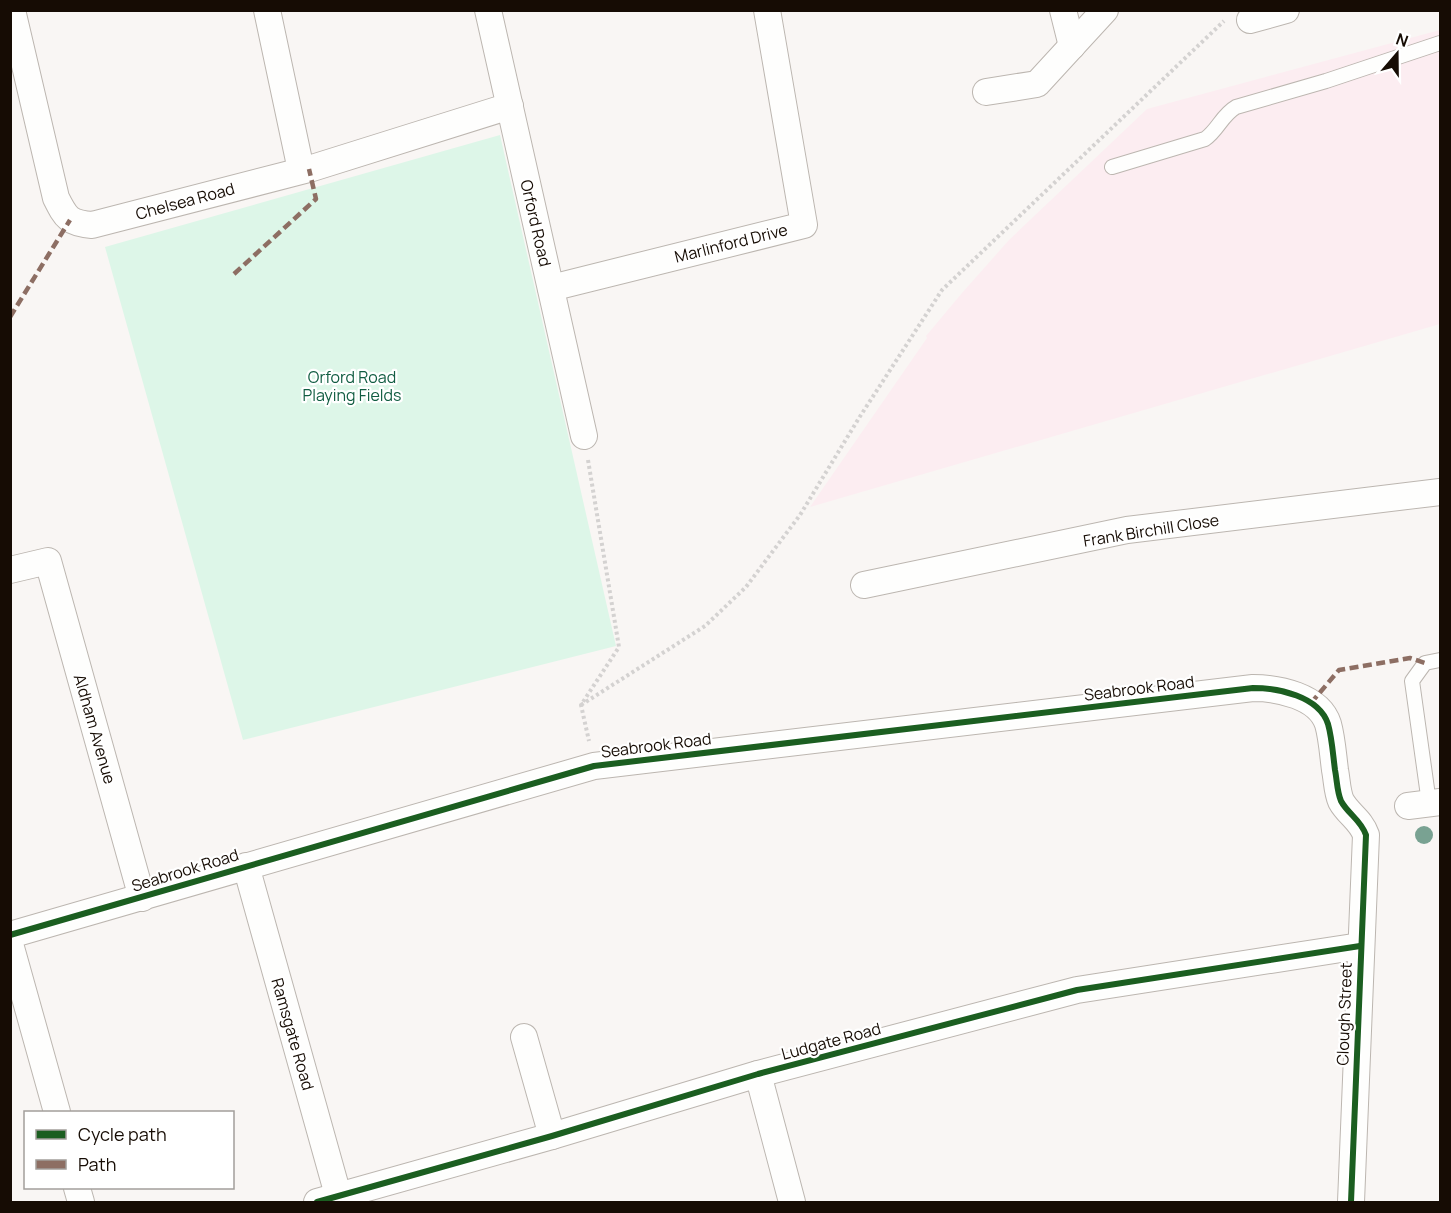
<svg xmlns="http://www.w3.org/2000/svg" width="1451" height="1213" font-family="Manrope,sans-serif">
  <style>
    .education { fill: #fcedf1 }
    .green { fill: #ddf6e8 }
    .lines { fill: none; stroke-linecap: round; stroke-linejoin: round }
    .lane-casing { stroke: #bcb6b0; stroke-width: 16 }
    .street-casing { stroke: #bcb6b0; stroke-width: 28 }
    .path { stroke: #d4d2d1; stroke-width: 4; stroke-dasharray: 3 3; stroke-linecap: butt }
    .lane { stroke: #fefefd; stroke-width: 14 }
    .street { stroke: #fefefd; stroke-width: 26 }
    .quiet { stroke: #8d6e63; stroke-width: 4.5; stroke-dasharray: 9 4.5; stroke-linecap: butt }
    .cycleway-casing { stroke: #fff; stroke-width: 10 }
    .cycleway { stroke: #1b5e20; stroke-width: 6 }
    .tree { fill: #79a292 }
    .labels { text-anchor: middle; stroke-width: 4.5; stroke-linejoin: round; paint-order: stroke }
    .street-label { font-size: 16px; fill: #160c04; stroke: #fff }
    .park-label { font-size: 16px; fill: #115d42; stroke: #fff }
  </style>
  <rect width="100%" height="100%" fill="#f9f6f4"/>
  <!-- education -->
  <polygon class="education" points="1440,30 1440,324 810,507 927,338 926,336 962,293 1009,240 1147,109"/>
  <!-- green -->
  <polygon class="green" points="500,135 616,646 243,740 105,247"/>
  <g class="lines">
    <!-- lane casing -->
    <g class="lane-casing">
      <g id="lane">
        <path d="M1112,167L1205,139C1218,130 1222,115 1236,107L1326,81L1440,43"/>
        <polyline points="1429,803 1412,681 1425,663 1440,660"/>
      </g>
    </g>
    <!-- street casing -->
    <g class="street-casing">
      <g id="street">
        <path d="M12,10L56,198C66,218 69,223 92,225L309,169L510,106"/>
        <polyline points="267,10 301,170"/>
        <polyline points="488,10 584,436"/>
        <polyline points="1063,10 1072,46"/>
        <polyline points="1250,20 1286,10"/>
        <polyline points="986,92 1037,84 1105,10"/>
        <polyline points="551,288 804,225 767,10"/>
        <polyline points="10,570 48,561 142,898"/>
        <polyline points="864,585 1127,530 1440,492"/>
        <polyline points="1408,806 1440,802"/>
        <polyline points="246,866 340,1202"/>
        <path d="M10,935L594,766L1253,688C1278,688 1319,696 1328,724C1332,738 1333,755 1335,770C1337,780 1337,792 1341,801C1348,814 1361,820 1366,835L1351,1202"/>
        <polyline points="10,944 57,1112"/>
        <polyline points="524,1037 552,1136"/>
        <polyline points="758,1074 792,1202"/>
        <polyline points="77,1188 81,1202"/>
        <polyline points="317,1202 552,1136 758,1074 1077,990 1360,946"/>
      </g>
    </g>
    <!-- path -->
    <g class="path">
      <polyline points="588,460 619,647 581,705 589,741"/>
      <polyline points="581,705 705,626 746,587 800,515 859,418 942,290 1224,21"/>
    </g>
    <!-- lane -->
    <use href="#lane" class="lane"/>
    <!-- street -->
    <use href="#street" class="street"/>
    <!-- quiet -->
    <g class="quiet">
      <polyline points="234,274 316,199 309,169"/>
      <polyline points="10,317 70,220"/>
      <polyline points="1311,703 1339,670 1410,658 1425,663"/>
    </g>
    <!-- cycleway casing -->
    <g class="cycleway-casing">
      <g id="cycleway">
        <path d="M10,935L594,766L1253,688C1278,688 1319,696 1328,724C1332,738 1333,755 1335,770C1337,780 1337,792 1341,801C1348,814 1361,820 1366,835L1351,1202"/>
        <polyline points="317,1202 552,1136 758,1074 1077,990 1360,946"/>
      </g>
    </g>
    <!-- cycleway -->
    <use href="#cycleway" class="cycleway"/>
  </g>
  <!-- trees -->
  <circle class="tree" cx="1424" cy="835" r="9"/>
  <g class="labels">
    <!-- street labels -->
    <g class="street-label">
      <text transform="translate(185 201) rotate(-15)" y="6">Chelsea Road</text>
      <text transform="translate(536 223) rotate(77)" y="6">Orford Road</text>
      <text transform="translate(731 243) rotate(-14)" y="6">Marlinford Drive</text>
      <text transform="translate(1151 530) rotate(-9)" y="6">Frank Birchill Close</text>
      <text transform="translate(1139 688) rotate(-7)" y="6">Seabrook Road</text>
      <text transform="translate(95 729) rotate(74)" y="6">Aldham Avenue</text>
      <text transform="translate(656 745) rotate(-7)" y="6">Seabrook Road</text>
      <text transform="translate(185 870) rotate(-17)" y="6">Seabrook Road</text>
      <text transform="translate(1344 1014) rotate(-88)" y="6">Clough Street</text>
      <text transform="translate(293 1034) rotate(74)" y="6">Ramsgate Road</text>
      <text transform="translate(831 1041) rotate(-15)" y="6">Ludgate Road</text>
    </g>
    <!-- park labels -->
    <g class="park-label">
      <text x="352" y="383">Orford Road<tspan x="352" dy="18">Playing Fields</tspan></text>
    </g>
  </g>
  <!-- border -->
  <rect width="1451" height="1213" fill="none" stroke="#160c04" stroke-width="24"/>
  <!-- legend -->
  <rect x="24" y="1111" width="210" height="78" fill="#ffffff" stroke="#a29e9b" stroke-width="1.5"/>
  <rect x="36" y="1130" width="30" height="9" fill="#1b5e20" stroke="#a29e9b" stroke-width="1.5"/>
  <text x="78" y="1141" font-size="18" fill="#160c04">Cycle path</text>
  <rect x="36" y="1160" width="30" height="9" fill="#8d6e63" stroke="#a29e9b" stroke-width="1.5"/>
  <text x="78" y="1171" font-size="18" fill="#160c04">Path</text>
  <!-- north arrow -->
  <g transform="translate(1397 54) rotate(20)" stroke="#ffffff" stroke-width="4.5" paint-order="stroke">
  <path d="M0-4.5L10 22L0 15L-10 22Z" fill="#160c04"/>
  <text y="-9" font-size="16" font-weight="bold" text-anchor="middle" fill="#160c04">N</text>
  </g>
</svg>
